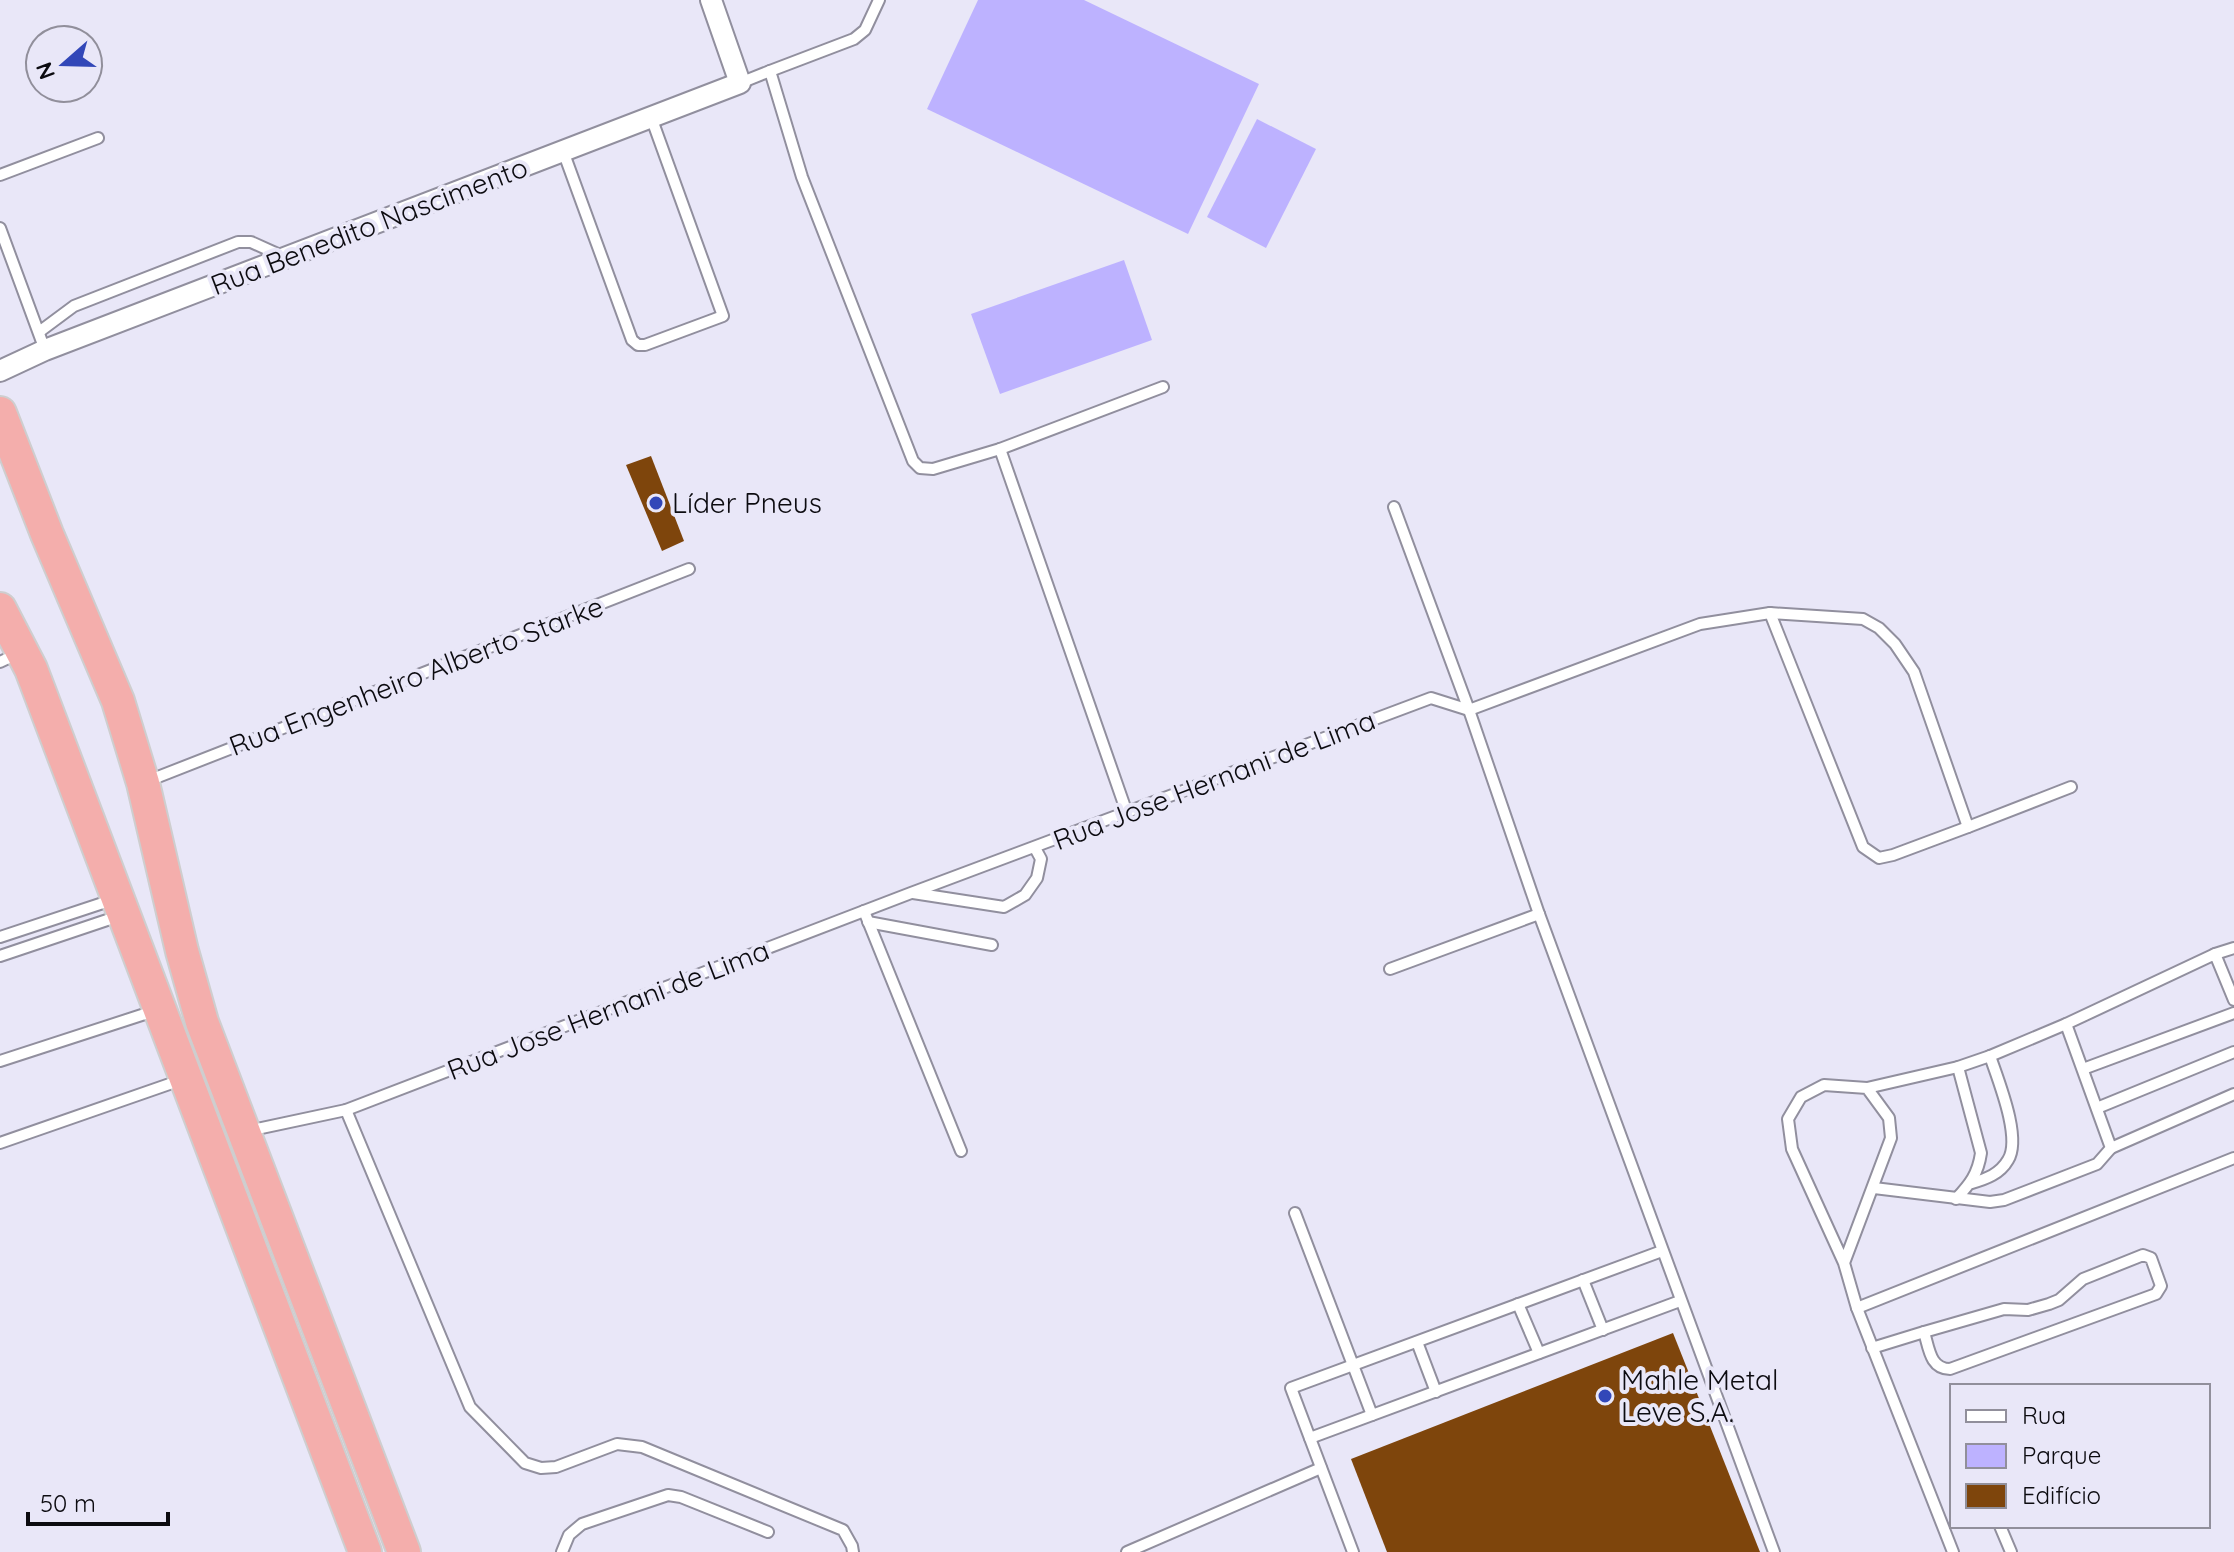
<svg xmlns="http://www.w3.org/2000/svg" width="2234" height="1552" font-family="Quicksand,sans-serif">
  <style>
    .green { fill: #bdb2ff }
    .building { fill: #7e450c }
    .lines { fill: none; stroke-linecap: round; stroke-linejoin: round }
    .service-casing { stroke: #918f9e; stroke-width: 14 }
    .minor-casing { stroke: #918f9e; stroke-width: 24 }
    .trunk-casing { stroke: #cececf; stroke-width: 36 }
    .service { stroke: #fff; stroke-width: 10 }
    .minor { stroke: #fff; stroke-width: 20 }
    .trunk { stroke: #f4aeac; stroke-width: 32 }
    .poi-dot { fill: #3247b8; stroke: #e9e7f8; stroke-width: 3 }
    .labels { text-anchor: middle; stroke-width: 8; stroke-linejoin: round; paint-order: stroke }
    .street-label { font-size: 28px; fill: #0c0b10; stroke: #e9e7f8 }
    .poi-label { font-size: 28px; fill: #0c0b10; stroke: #e9e7f8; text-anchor: start }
  </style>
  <rect width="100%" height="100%" fill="#e9e7f8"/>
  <!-- green -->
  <g class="green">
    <polygon points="978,0 1084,0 1259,84 1188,234 927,109"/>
    <polygon points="1257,119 1316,149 1266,248 1207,217"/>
    <polygon points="1124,260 1152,340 1000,394 971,314"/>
  </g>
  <!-- building -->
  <g class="building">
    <polygon points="651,456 684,541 662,551 626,465"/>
    <polygon points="1673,1333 1760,1552 1387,1552 1351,1459"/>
  </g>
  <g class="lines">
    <!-- service casing -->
    <g class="service-casing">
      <g id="service">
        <polyline points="879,0 865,30 854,39 770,71 802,177 913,461 920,468 933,469 1000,449"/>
        <polyline points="740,83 770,71"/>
        <polyline points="563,151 632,340 638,345 645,345 723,316 651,117"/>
        <polyline points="0,175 98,138"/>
        <polyline points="0,228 45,350"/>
        <polyline points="39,332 74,306 238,242 251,242 282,256"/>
        <polyline points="1394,507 1469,710 1539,914 1774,1552"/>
        <polyline points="1770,613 1863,847 1879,858 1893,855 1968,827"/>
        <polyline points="0,662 17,654"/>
        <polyline points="145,782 689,569"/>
        <polyline points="1127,813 1000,449 1163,387"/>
        <polyline points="913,893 1004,907 1025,895 1037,878 1041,859 1035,848"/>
        <polyline points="864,911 961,1151"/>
        <polyline points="868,922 992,945"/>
        <polyline points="0,937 112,900"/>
        <polyline points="2215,954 2234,948"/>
        <polyline points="0,956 119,916"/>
        <polyline points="1390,969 1539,914"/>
        <polyline points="2066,1024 2215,954 2234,1000"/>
        <polyline points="0,1061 154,1011"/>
        <polyline points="2083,1069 2234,1013"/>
        <polyline points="1867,1088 1958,1067 1990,1056 2066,1024 2111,1148 2097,1164 2004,1200 1990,1202 1874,1188"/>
        <polyline points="2097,1108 2234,1052"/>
        <polyline points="346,1110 470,1407 525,1463 541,1468 556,1467 617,1444 642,1447 843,1530 852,1546 853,1552"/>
        <polyline points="248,1131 346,1110 911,893 1431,698 1469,710 1700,624 1770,613 1863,619 1879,628 1895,644 1914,672 1968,827 2071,787"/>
        <polyline points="0,1143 181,1080"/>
        <polyline points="2111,1148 2234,1094"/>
        <path d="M1972,1183C1986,1179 2000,1174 2008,1160C2022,1138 1998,1080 1990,1056"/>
        <path d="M1956,1199C1970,1184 1978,1174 1981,1153L1958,1067"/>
        <polyline points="1295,1213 1372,1415"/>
        <path d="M2143,1255L2151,1258L2161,1286L2156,1294L1950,1369C1930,1369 1929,1348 1924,1332L2004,1309L2028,1310L2049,1304L2059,1300L2083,1279Z"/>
        <polyline points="1844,1263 1891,1138 1889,1118 1867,1088 1824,1085 1801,1097 1788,1119 1792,1149 1844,1263 1857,1308 1953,1552"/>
        <polyline points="1583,1280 1603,1330"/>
        <polyline points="1518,1304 1539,1353"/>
        <polyline points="1857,1308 2234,1158"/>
        <polyline points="1417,1342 1436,1392"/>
        <polyline points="1872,1348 1924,1332"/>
        <polyline points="1310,1438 1680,1301"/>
        <polyline points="2000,1526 2011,1552"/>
        <polyline points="562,1552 569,1535 582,1524 668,1495 681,1497 768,1532"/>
        <polyline points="1127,1552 1321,1468"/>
        <polyline points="1353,1552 1291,1388 1662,1251"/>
      </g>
    </g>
    <!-- minor casing -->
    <g class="minor-casing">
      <polyline id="minor" points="0,371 45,350 740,83 711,0"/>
    </g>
    <!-- trunk casing -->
    <g class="trunk-casing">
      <g id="trunk">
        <polyline points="0,413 47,534 118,701 143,783 182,951 202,1022 404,1552"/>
        <polyline points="0,609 31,669 365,1552"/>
      </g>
    </g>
    <!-- service -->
    <use href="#service" class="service"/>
    <!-- minor -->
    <use href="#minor" class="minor"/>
    <!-- trunk -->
    <use href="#trunk" class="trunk"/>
  </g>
  <!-- markers -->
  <g class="poi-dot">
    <circle cx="656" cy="503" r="8"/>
    <circle cx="1605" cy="1396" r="8"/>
  </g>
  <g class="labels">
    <!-- street labels -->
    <g class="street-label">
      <text transform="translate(369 226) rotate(-21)" y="10">Rua Benedito Nascimento</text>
      <text transform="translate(416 676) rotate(-21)" y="10">Rua Engenheiro Alberto Starke</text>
      <text transform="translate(1214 780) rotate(-21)" y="10">Rua Jose Hernani de Lima</text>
      <text transform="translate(608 1010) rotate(-21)" y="10">Rua Jose Hernani de Lima</text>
    </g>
    <!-- poi labels -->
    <g class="poi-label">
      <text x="672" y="513">Líder Pneus</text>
      <text x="1621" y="1390">Mahle Metal<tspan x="1621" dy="32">Leve S.A.</tspan></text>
    </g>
  </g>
  <!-- legend -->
  <rect x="1950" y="1384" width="260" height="144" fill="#e9e7f8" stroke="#918f9b" stroke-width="2"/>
  <rect x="1966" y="1410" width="40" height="12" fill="#ffffff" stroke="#918f9b" stroke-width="2"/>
  <text x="2022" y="1424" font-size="24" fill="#0c0b10">Rua</text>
  <rect x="1966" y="1444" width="40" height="24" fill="#bdb2ff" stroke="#918f9b" stroke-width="2"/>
  <text x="2022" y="1464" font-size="24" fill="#0c0b10">Parque</text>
  <rect x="1966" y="1484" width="40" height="24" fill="#7e450c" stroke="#918f9b" stroke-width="2"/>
  <text x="2022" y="1504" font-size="24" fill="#0c0b10">Edifício</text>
  <!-- north arrow -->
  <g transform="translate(64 64) rotate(250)"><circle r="38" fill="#e9e7f8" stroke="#918f9b" stroke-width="2"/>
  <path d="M0-6L14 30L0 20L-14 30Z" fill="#3247b8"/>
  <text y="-12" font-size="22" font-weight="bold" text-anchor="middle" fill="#0c0b10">N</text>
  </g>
  <!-- scale -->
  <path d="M28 1512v12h140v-12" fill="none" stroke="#0c0b10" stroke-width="4"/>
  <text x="40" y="1512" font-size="24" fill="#0c0b10" stroke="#e9e7f8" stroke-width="6" paint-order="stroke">50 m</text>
</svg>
